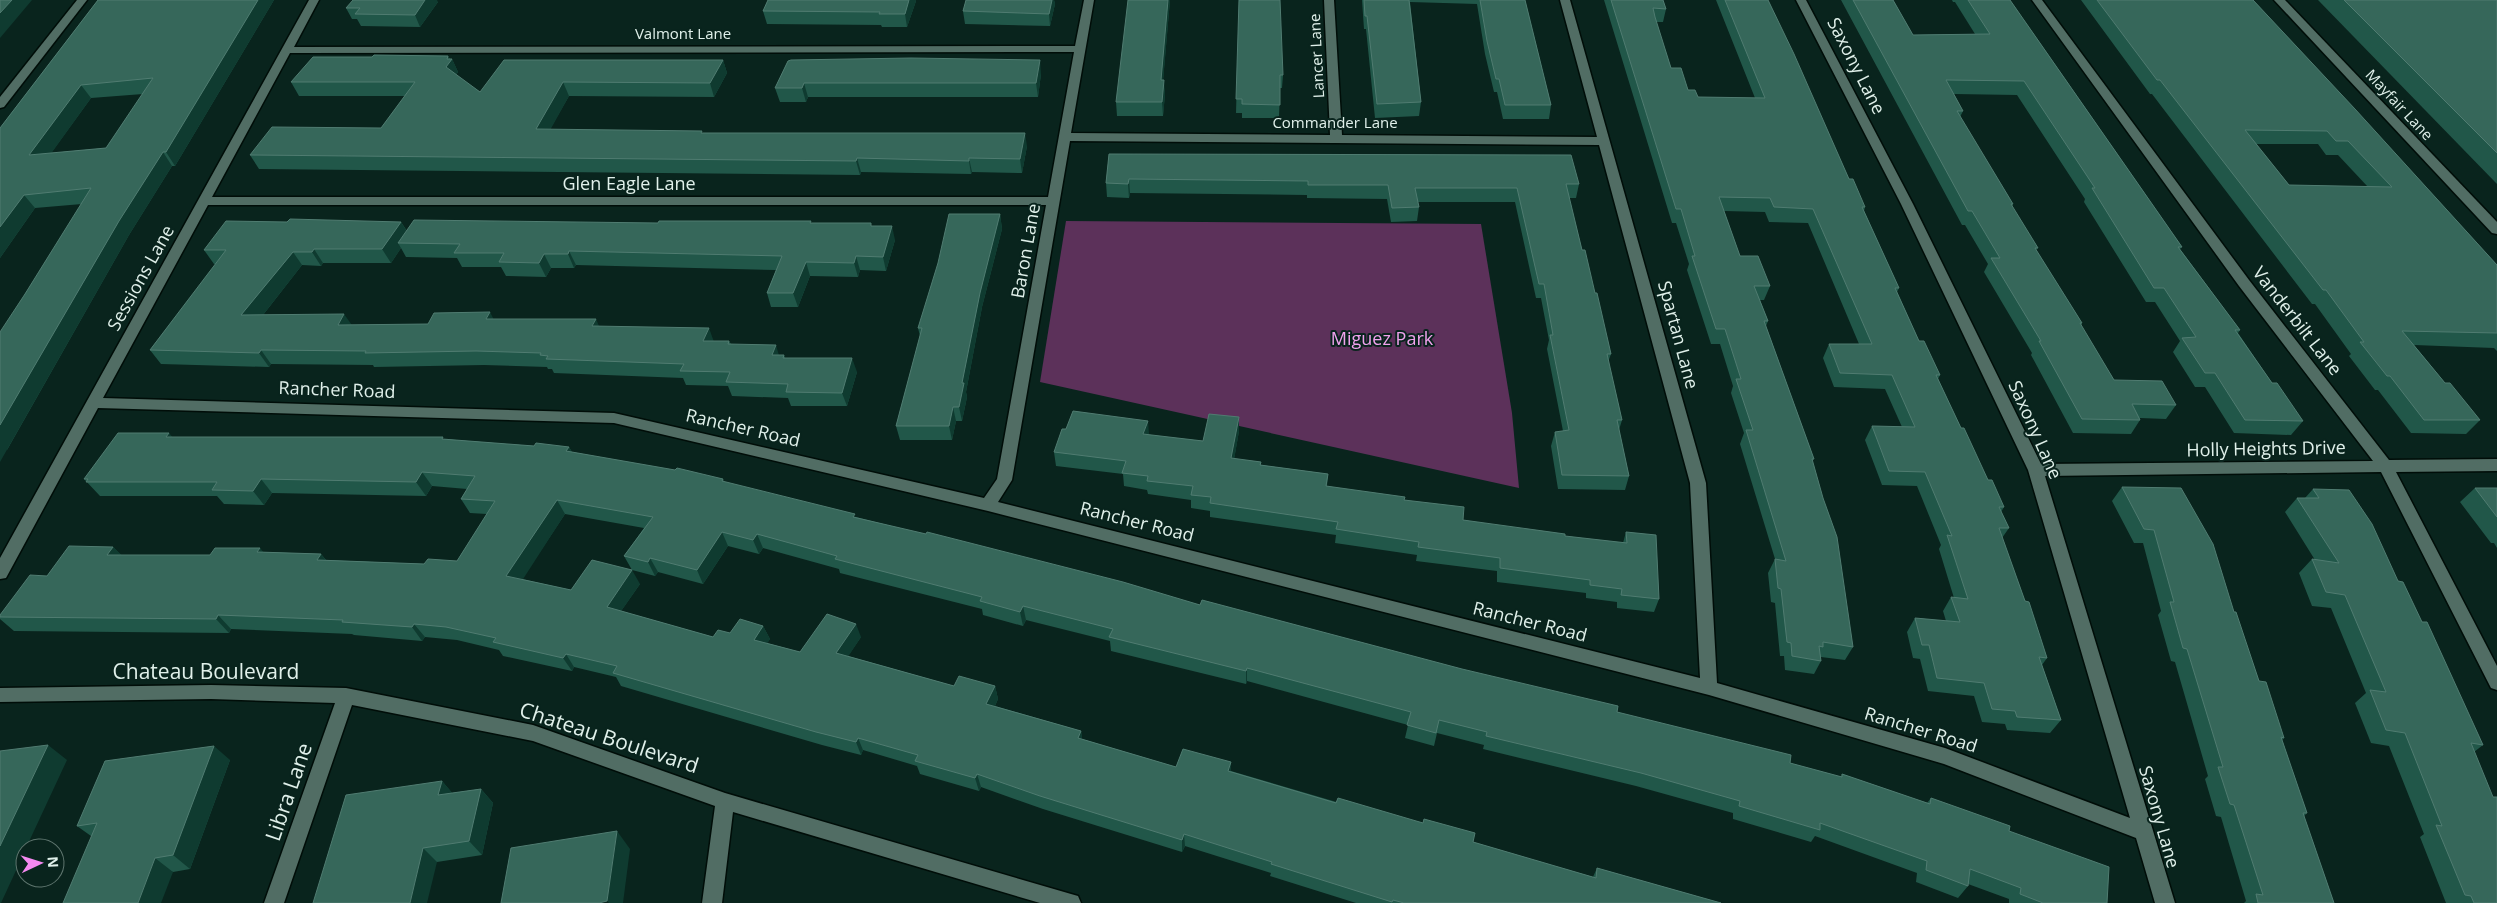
<svg xmlns="http://www.w3.org/2000/svg" width="2497" height="903" font-family="'Open Sans',sans-serif">
  <style>
    .green { fill: #5c315a }
    .lines { fill: none; stroke-linecap: round; stroke-linejoin: round }
    .minor-casing { stroke: #000d08; stroke-width: 3 }
    .minor { fill: #516d64; fill-rule: evenodd }
    .wall { fill: #215749; fill-rule: evenodd }
    .shaded-wall { fill: #0f3b30 }
    .building { fill: #36675a; stroke: #507c71; fill-rule: evenodd }
    .labels { text-anchor: middle; stroke-width: 4; stroke-linejoin: round; paint-order: stroke }
    .far-street-label { font-size: 15px; fill: #e0f0ea; stroke: #09241d }
    .street-label { font-size: 18px; fill: #e0f0ea; stroke: #09241d }
    .park-label { font-size: 18px; fill: #f0a2ed; stroke: #09241d }
    .near-street-label { font-size: 21px; fill: #e0f0ea; stroke: #09241d }
  </style>
  <rect width="100%" height="100%" fill="#09241d"/>
  <!-- green -->
  <polygon class="green" points="1066,221 1481,224 1512,413 1519,488 1040,382"/>
  <g class="lines">
    <!-- minor casing -->
    <g class="minor-casing">
      <g id="minor">
        <polygon points="77,0 87,0 4,107 0,108 0,97"/>
        <path d="M309,0H319L294,47L1075,46L1084,0H1094L1071,133L1330,135L1324,0H1334L1342,135L1597,137L1560,0H1570L1706,483L1717,683L1945,748L2130,818L2028,470L1901,204L1796,0H1806L1913,204L2041,464L2373,461L2239,286L2032,0H2042L2249,280L2389,460L2497,459V471L2396,472L2497,666V690L2491,688L2381,472L2045,476L2175,903H2155L2136,838L1944,764L1709,695L988,511L614,423L98,408L6,578L0,579V558ZM1074,52L1048,197H212L290,53ZM1070,141L1599,145L1690,483L1700,678L998,502L1012,480ZM208,205H1046L997,479L984,498L614,413L103,398Z"/>
        <polygon points="2274,0 2285,0 2497,222 2497,234 2492,233"/>
        <polygon points="211,685 346,688 533,725 725,793 1071,894 1078,896 1081,903 1040,903 733,812 722,903 702,903 715,806 533,741 352,705 284,903 264,903 335,703 211,699 0,702 0,688"/>
      </g>
    </g>
    <!-- minor -->
    <use href="#minor" class="minor"/>
  </g>
  <!-- wall -->
  <g class="wall">
    <path d="M98,0H274L175,166H172L129,235L7,450L25,294L82,204L35,208L0,258V128ZM143,94L106,148L51,153L91,98Z"/>
    <polygon points="768,0 915,0 916,1 907,27 882,27 881,25 767,24 763,11"/>
    <polygon points="966,0 1054,0 1055,4 1050,26 965,24 963,11"/>
    <polygon points="1170,0 1163,80 1165,94 1163,116 1117,116 1116,102"/>
    <polygon points="1239,0 1283,75 1282,88 1280,88 1279,118 1242,118 1242,113 1236,113"/>
    <polygon points="1362,0 1525,0 1551,105 1549,119 1503,119 1497,92 1494,92 1485,54 1477,4 1410,2 1421,102 1419,116 1375,118 1366,29 1364,29"/>
    <polygon points="1604,0 1663,0 1666,9 1663,22 1656,22 1671,68 1688,90 1698,97 1755,98 1716,0 1768,0 1849,179 1865,207 1864,211 1899,288 1897,292 1919,341 1940,375 1938,379 1961,428 1988,480 2004,507 2001,512 2009,528 2002,538 2025,601 2047,658 2042,665 2061,720 2050,733 2007,730 2005,724 1982,722 1974,696 1928,691 1920,659 1913,658 1907,632 1915,618 1946,621 1943,611 1951,597 1954,598 1939,549 1941,545 1917,486 1882,485 1865,440 1872,426 1902,427 1885,389 1834,387 1823,358 1829,344 1859,344 1808,223 1769,222 1765,212 1724,211 1740,256 1770,286 1764,300 1760,300 1768,321 1766,326 1814,459 1812,461 1853,647 1845,660 1821,657 1821,661 1814,674 1785,670 1784,656 1780,656 1775,603 1771,602 1768,573 1775,559 1740,444 1744,433 1731,393 1733,386 1720,344 1711,344 1687,270 1689,264 1676,223 1672,223"/>
    <polygon points="1841,0 1893,0 1913,35 1975,34 1955,2 1953,2 1952,0 2010,0 2182,247 2180,249 2240,330 2238,333 2272,383 2303,421 2291,435 2234,433 2205,387 2195,387 2173,352 2180,341 2155,302 2146,302 2084,202 2085,199 2017,95 1954,94 1963,111 1960,117 2013,204 2012,207 2038,248 2036,250 2082,323 2081,326 2114,380 2176,405 2166,419 2140,418 2140,420 2131,434 2073,433 2031,355 2032,353 1984,272 1988,264 1965,225 1962,225"/>
    <path d="M2081,0H2253L2497,265V351L2494,348L2414,345L2445,383L2480,420L2466,434L2411,433L2378,390H2375L2349,356L2351,354L2315,304H2312L2152,94H2150ZM2256,144H2318L2326,155H2338L2368,187L2289,185Z"/>
    <polygon points="2318,0 2497,0 2497,184"/>
    <polygon points="438,2 420,27 361,26 357,19 352,19 346,8"/>
    <polygon points="448,56 450,59 452,59 458,72 456,75 480,92 723,60 727,73 714,97 569,96 550,129 702,133 1027,146 1022,173 972,172 971,174 861,172 860,175 259,169 250,155 381,128 405,96 299,96 291,82"/>
    <polygon points="788,61 1041,74 1038,97 808,97 806,102 780,102 775,88"/>
    <polygon points="1109,154 1579,184 1576,198 1569,198 1582,250 1595,293 1611,354 1608,362 1622,420 1619,430 1629,476 1625,490 1558,489 1551,446 1555,432 1563,431 1547,349 1549,340 1541,298 1536,298 1515,202 1417,202 1419,207 1417,221 1391,222 1387,199 1307,198 1307,195 1130,193 1129,198 1107,197 1106,183"/>
    <polygon points="1000,214 1002,229 982,307 966,392 967,397 962,421 956,421 952,440 900,440 896,426 920,336 918,328"/>
    <polygon points="287,222 401,222 407,231 658,223 811,223 872,226 895,240 886,271 860,270 858,277 810,276 798,307 771,307 767,293 776,270 576,265 574,268 551,268 546,277 506,276 501,267 462,267 457,258 406,257 401,248 391,263 323,263 321,266 302,265 263,315 351,325 428,324 493,319 599,326 714,341 729,341 731,344 779,355 784,355 785,358 857,372 847,406 791,406 788,398 732,396 728,386 686,385 683,378 554,373 552,369 548,369 547,367 484,365 374,367 373,365 271,364 269,367 161,364 150,350 216,264 214,264 204,250"/>
    <polygon points="1066,429 1149,435 1203,441 1239,431 1234,459 1261,462 1261,465 1328,474 1327,486 1404,500 1463,520 1565,536 1623,543 1626,532 1659,599 1654,612 1617,608 1617,602 1586,598 1586,593 1497,582 1497,571 1416,561 1417,555 1335,543 1336,535 1210,517 1210,511 1191,508 1191,500 1148,494 1147,490 1124,486 1123,474 1056,466 1054,452"/>
    <polygon points="173,437 444,439 534,446 569,447 572,452 723,479 724,482 856,517 1617,712 1790,763 1841,777 1842,774 1927,803 1931,798 2009,831 2107,903 2009,903 2009,899 1968,884 1968,886 1958,898 1916,882 1917,873 1815,836 1811,842 1733,819 1733,813 1636,786 1483,749 1484,745 1437,733 1434,746 1405,738 1408,725 1247,681 1246,684 1111,651 1110,641 1026,620 1023,626 983,615 982,609 840,573 839,569 763,548 759,554 728,546 703,584 658,572 655,576 632,570 624,556 644,528 565,514 522,579 571,590 640,584 621,611 713,637 763,626 770,639 767,643 800,652 861,637 848,656 954,686 995,686 998,699 995,706 1081,731 1082,739 1176,767 1231,762 1231,771 1473,842 1593,877 1597,868 1721,903 1356,903 1270,876 1271,873 1185,846 1182,852 1043,809 981,787 979,791 920,774 917,766 863,750 861,755 822,745 621,686 616,677 574,667 572,671 503,656 499,650 457,640 425,637 422,641 354,635 352,634 231,629 229,633 14,631 0,619 0,615 47,576 113,547 121,555 210,555 264,552 321,554 326,560 424,564 457,561 487,514 470,513 461,499 467,489 432,486 426,496 272,493 264,505 224,504 217,496 100,496 84,479"/>
    <polygon points="2122,487 2234,612 2259,681 2284,738 2282,740 2307,813 2304,816 2334,903 2244,903 2246,901 2221,817 2216,816 2205,779 2208,776 2175,662 2171,661 2158,615 2161,611 2143,543 2134,543 2112,501"/>
    <polygon points="2475,488 2497,488 2497,548 2494,543 2491,543 2460,502"/>
    <polygon points="2313,489 2398,581 2422,622 2483,745 2474,752 2497,903 2446,903 2420,837 2424,834 2389,746 2371,743 2355,703 2366,693 2331,608 2312,606 2299,573 2312,559 2315,560 2285,512 2297,498 2305,498"/>
    <polygon points="230,760 190,869 173,872 91,836 77,826"/>
    <polygon points="442,781 452,793 481,789 493,803 482,855 437,862 313,903"/>
  </g>
  <!-- shaded-wall -->
  <g class="shaded-wall">
    <polygon points="12,0 32,0 0,38 0,13"/>
    <polygon points="258,0 274,0 175,166 166,152"/>
    <polygon points="425,0 437,0 438,2 420,27 415,15"/>
    <polygon points="909,0 915,0 916,1 907,27 905,14"/>
    <polygon points="1052,0 1054,0 1055,4 1050,26 1049,14"/>
    <polygon points="1168,0 1170,0 1162,94 1161,80"/>
    <polygon points="448,56 450,61 452,59 458,72 452,81 446,67 447,59"/>
    <polygon points="723,60 727,73 714,97 710,83"/>
    <polygon points="1040,60 1041,74 1038,97 1036,83"/>
    <polygon points="1164,80 1165,94 1163,116 1162,102"/>
    <polygon points="563,82 569,96 543,143 536,129"/>
    <polygon points="804,83 808,97 806,102 802,88"/>
    <polygon points="81,85 91,98 40,169 29,155"/>
    <polygon points="1025,133 1027,146 1022,173 1020,159"/>
    <polygon points="163,152 172,166 129,235 0,462 0,425 119,221"/>
    <polygon points="857,158 861,172 860,175 856,161"/>
    <polygon points="969,158 972,172 971,174 969,161"/>
    <polygon points="1129,179 1130,193 1129,198 1128,184"/>
    <polygon points="24,195 35,208 0,258 0,227"/>
    <polygon points="1000,214 1002,229 982,307 966,392 967,397 962,421 959,407 962,383 980,293"/>
    <polygon points="401,222 409,235 398,243 401,248 391,263 382,249"/>
    <polygon points="892,226 895,240 886,271 883,257"/>
    <polygon points="314,249 323,263 321,266 312,252"/>
    <polygon points="569,251 576,265 574,268 568,254"/>
    <polygon points="293,252 302,265 252,329 241,315"/>
    <polygon points="544,254 551,268 546,277 539,263"/>
    <polygon points="856,256 860,270 858,277 854,263"/>
    <polygon points="806,262 810,276 798,307 793,293"/>
    <polygon points="490,312 497,326 486,319"/>
    <polygon points="344,314 354,328 338,325"/>
    <polygon points="596,319 602,333 592,326"/>
    <polygon points="709,328 714,342 703,341"/>
    <polygon points="776,345 780,359 772,355"/>
    <polygon points="261,350 271,364 269,367 259,353"/>
    <polygon points="852,358 857,372 847,406 842,393"/>
    <polygon points="953,407 956,421 952,440 949,426"/>
    <polygon points="1239,417 1239,431 1232,472 1231,458"/>
    <polygon points="1148,421 1149,434 1143,434"/>
    <polygon points="169,433 181,447 166,437"/>
    <polygon points="569,447 577,461 566,451"/>
    <polygon points="422,472 432,486 426,496 416,482"/>
    <polygon points="261,479 272,493 264,505 253,491"/>
    <polygon points="557,500 565,514 516,590 506,576"/>
    <polygon points="722,532 728,546 703,584 697,570"/>
    <polygon points="757,534 763,548 759,554 753,540"/>
    <polygon points="113,547 127,560 107,555"/>
    <polygon points="260,548 272,562 257,552"/>
    <polygon points="321,554 332,568 317,560"/>
    <polygon points="650,558 658,572 655,576 648,562"/>
    <polygon points="632,570 640,584 615,620 607,607"/>
    <polygon points="1023,606 1026,620 1023,626 1020,612"/>
    <polygon points="218,615 231,629 229,633 216,619"/>
    <polygon points="414,624 425,637 422,641 412,627"/>
    <polygon points="856,624 861,637 842,666 836,653"/>
    <polygon points="763,626 770,639 761,653 754,640"/>
    <polygon points="566,654 574,667 572,671 563,658"/>
    <polygon points="1247,668 1247,681 1246,684 1246,671"/>
    <polygon points="995,686 998,699 990,717 986,704"/>
    <polygon points="1081,731 1083,744 1078,738"/>
    <polygon points="858,738 863,750 861,755 856,742"/>
    <polygon points="48,745 67,760 26,848 25,848 25,851 1,903 0,903 0,846"/>
    <polygon points="214,746 230,760 190,869 173,855"/>
    <polygon points="1231,762 1231,775 1228,771"/>
    <polygon points="977,774 981,787 979,791 975,778"/>
    <polygon points="442,781 455,796 438,795"/>
    <polygon points="481,789 493,803 482,855 469,841"/>
    <polygon points="617,831 630,849 623,903 609,903 607,901"/>
    <polygon points="1184,834 1185,846 1182,852 1182,840"/>
    <polygon points="423,848 437,862 427,903 410,903"/>
    <polygon points="155,858 173,872 161,903 138,903"/>
  </g>
  <!-- building -->
  <g class="building">
    <polygon points="0,0 12,0 0,13"/>
    <path d="M98,0H258L166,152H163L119,221L0,425V332L25,294L91,188L24,195L0,227V128ZM153,78L106,148L29,155L81,85Z"/>
    <polygon points="353,0 425,0 415,15 355,14 360,8 346,8"/>
    <polygon points="768,0 909,0 905,14 879,14 880,12 763,11"/>
    <polygon points="966,0 1052,0 1049,14 963,11"/>
    <polygon points="1128,0 1168,0 1161,80 1164,80 1162,102 1116,102"/>
    <polygon points="1239,0 1280,0 1283,75 1280,75 1280,105 1242,104 1242,99 1236,99"/>
    <polygon points="1364,0 1409,0 1421,102 1377,104 1367,16 1365,16"/>
    <polygon points="1480,0 1525,0 1551,105 1505,105 1499,79 1496,79 1487,41"/>
    <polygon points="1611,0 1663,0 1666,9 1653,8 1655,17 1671,68 1681,68 1688,90 1695,90 1698,97 1765,98 1725,0 1768,0 1794,54 1849,179 1853,179 1865,207 1862,207 1899,288 1895,288 1919,341 1924,341 1940,375 1936,375 1961,428 1964,428 1988,480 1992,480 2004,507 1999,507 2009,528 1999,528 2025,601 2029,602 2047,658 2039,657 2061,720 2017,717 2015,711 1992,709 1984,683 1937,678 1929,645 1922,645 1915,618 1960,622 1951,597 1968,599 1947,535 1952,536 1925,472 1889,471 1872,426 1915,427 1892,375 1840,373 1829,344 1872,344 1813,209 1774,207 1770,198 1719,197 1740,256 1758,256 1770,286 1754,286 1768,321 1764,321 1814,459 1812,459 1823,498 1837,537 1853,647 1823,642 1823,647 1819,646 1821,661 1792,656 1791,643 1787,642 1781,589 1778,588 1775,559 1786,561 1746,430 1753,430 1736,379 1741,379 1725,329 1716,329 1692,256 1695,256 1681,209 1676,209"/>
    <polygon points="1853,0 1893,0 1913,35 1990,34 1968,0 2010,0 2182,247 2178,247 2240,330 2235,330 2272,383 2277,383 2303,421 2245,420 2215,373 2205,373 2182,338 2196,337 2164,288 2154,288 2092,188 2095,188 2024,81 1946,80 1963,111 1957,111 2013,204 2011,204 2038,248 2035,248 2082,323 2080,323 2114,380 2162,381 2176,405 2132,404 2140,420 2082,419 2039,341 2041,341 1991,258 2000,258 1972,211 1968,211"/>
    <path d="M2097,0H2253L2355,109L2497,265V333L2402,331L2445,383H2450L2480,420H2424L2390,376H2387L2360,342H2364L2326,290H2323L2160,80H2157ZM2245,130L2327,131L2336,141H2348L2392,187L2289,185Z"/>
    <polygon points="2344,0 2497,0 2497,153"/>
    <polygon points="374,55 448,56 447,59 452,59 446,67 480,92 504,60 723,60 710,83 563,82 536,129 702,131 701,133 1025,133 1020,159 969,158 969,161 857,158 856,161 250,155 272,127 381,128 415,82 291,82 313,57 372,57"/>
    <polygon points="911,58 1040,60 1036,83 804,83 802,88 775,88 788,61 791,60"/>
    <polygon points="1109,154 1571,155 1579,184 1566,184 1582,250 1585,250 1595,293 1597,293 1611,354 1607,354 1622,420 1617,420 1629,476 1562,475 1555,432 1569,430 1550,335 1553,335 1544,284 1539,284 1517,188 1415,188 1419,207 1392,208 1388,185 1308,185 1308,181 1129,179 1128,184 1106,183"/>
    <polygon points="949,214 1000,214 980,293 962,383 964,383 959,407 953,407 949,426 896,426 922,328 918,328 938,263"/>
    <polygon points="290,219 401,222 382,249 314,249 312,252 293,252 241,315 344,314 338,325 428,324 434,313 490,312 486,319 596,319 592,326 709,328 703,341 729,341 728,344 776,345 772,355 784,355 783,358 852,358 842,393 786,392 788,384 726,382 730,372 680,371 684,364 546,359 548,356 540,355 541,353 476,351 365,353 366,351 261,350 259,353 150,350 226,250 204,250 226,221 287,222"/>
    <polygon points="414,220 658,223 659,221 811,221 810,223 871,223 871,226 892,226 883,257 856,256 854,263 806,262 793,293 767,293 782,256 569,251 568,254 544,254 539,263 499,262 504,253 454,253 460,244 398,243"/>
    <polygon points="1073,411 1148,421 1143,434 1203,441 1209,414 1239,417 1231,458 1261,462 1260,465 1328,474 1326,486 1405,497 1404,500 1464,507 1463,520 1565,534 1565,536 1627,543 1626,532 1656,535 1659,599 1621,595 1622,589 1590,585 1590,580 1500,568 1500,558 1418,547 1419,542 1336,529 1338,522 1210,503 1211,497 1191,495 1193,486 1147,481 1148,476 1122,473 1126,461 1054,452 1062,429 1066,429"/>
    <polygon points="118,433 169,433 166,437 443,437 442,439 534,446 536,443 569,447 566,451 675,470 677,468 723,479 722,481 855,514 853,517 926,534 927,532 1123,582 1200,605 1202,600 1462,669 1618,706 1617,712 1791,755 1790,763 1842,777 1842,774 1930,804 1931,798 2010,826 2009,831 2109,867 2107,903 2043,903 2020,894 2021,888 1970,869 1968,886 1926,870 1927,861 1820,823 1820,830 1739,806 1740,801 1641,773 1486,736 1487,732 1439,720 1436,733 1407,725 1411,712 1247,668 1246,671 1109,637 1113,629 1023,606 1020,612 980,601 982,597 835,559 837,556 757,534 753,540 722,532 697,570 650,558 648,562 624,556 653,517 557,500 506,576 571,590 592,560 632,570 607,607 713,637 718,630 730,633 740,619 763,626 754,640 800,652 827,614 856,624 836,653 954,686 959,676 995,686 986,704 1081,731 1078,738 1176,767 1183,749 1231,762 1228,771 1336,803 1338,798 1423,823 1424,819 1475,833 1473,842 1596,878 1597,868 1721,903 1404,903 1393,900 1392,902 1271,864 1272,862 1184,834 1182,840 1040,796 977,774 975,778 915,761 918,755 858,738 856,742 816,732 613,673 617,666 566,654 563,658 493,642 496,638 446,627 414,624 412,627 342,622 343,620 218,615 216,619 0,617 0,615 30,575 47,576 69,546 113,547 107,555 210,555 215,548 260,548 257,552 321,554 317,560 424,564 428,559 457,561 495,501 461,499 475,476 422,472 416,482 261,479 253,491 212,490 217,482 86,482 88,479 84,479"/>
    <polygon points="2122,487 2181,488 2213,544 2234,612 2236,612 2259,681 2266,682 2284,738 2281,737 2307,813 2303,813 2334,903 2258,903 2256,894 2263,895 2234,805 2230,804 2218,767 2223,767 2187,649 2183,648 2170,602 2174,602 2154,530 2144,529"/>
    <polygon points="2475,488 2497,488 2497,517"/>
    <polygon points="2313,489 2349,490 2372,524 2398,581 2403,582 2422,622 2427,622 2483,745 2471,743 2493,797 2497,797 2497,903 2474,903 2471,896 2465,895 2436,825 2442,826 2405,733 2386,730 2370,690 2386,692 2345,595 2326,592 2312,559 2339,563 2297,498 2319,498"/>
    <polygon points="48,745 0,846 0,751"/>
    <polygon points="214,746 173,855 155,858 138,903 63,903 97,823 77,826 105,761"/>
    <polygon points="442,781 438,795 481,789 469,841 423,848 410,903 313,903 346,795"/>
    <polygon points="617,831 607,901 599,903 501,903 511,848"/>
  </g>
  <g class="labels">
    <!-- far-street labels -->
    <g class="far-street-label">
      <text x="683" y="39">Valmont Lane</text>
      <text transform="translate(1317 56) rotate(-93)" y="5">Lancer Lane</text>
      <text transform="translate(2399 105) rotate(47)" y="5">Mayfair Lane</text>
      <text x="1335" y="128">Commander Lane</text>
    </g>
    <!-- street labels -->
    <g class="street-label">
      <text transform="translate(1856 66) rotate(63)" y="6">Saxony Lane</text>
      <text x="629" y="190">Glen Eagle Lane</text>
      <text transform="translate(1026 251) rotate(-80)" y="6">Baron Lane</text>
      <text transform="translate(141 278) rotate(-61)" y="6">Sessions Lane</text>
      <text transform="translate(2297 321) rotate(52)" y="6">Vanderbilt Lane</text>
      <text transform="translate(1678 335) rotate(75)" y="6">Spartan Lane</text>
      <text transform="translate(337 390) rotate(2)" y="6">Rancher Road</text>
      <text transform="translate(743 428) rotate(13)" y="6">Rancher Road</text>
      <text transform="translate(2035 430) rotate(66)" y="6">Saxony Lane</text>
      <text transform="translate(2266 449) rotate(-1)" y="6">Holly Heights Drive</text>
      <text transform="translate(1137 522) rotate(14)" y="6">Rancher Road</text>
      <text transform="translate(1530 622) rotate(14)" y="6">Rancher Road</text>
      <text transform="translate(1921 730) rotate(17)" y="6">Rancher Road</text>
      <text transform="translate(2159 817) rotate(74)" y="6">Saxony Lane</text>
    </g>
    <!-- park labels -->
    <g class="park-label">
      <text x="1382" y="345">Miguez Park</text>
    </g>
    <!-- near-street labels -->
    <g class="near-street-label">
      <text x="206" y="679">Chateau Boulevard</text>
      <text transform="translate(609 738) rotate(18)" y="7">Chateau Boulevard</text>
      <text transform="translate(289 792) rotate(-71)" y="7">Libra Lane</text>
    </g>
  </g>
  <!-- north arrow -->
  <g transform="translate(40 863) rotate(86)"><circle r="24" fill="#09241d" stroke="#5f766f"/>
  <path d="M0-4L9 19L0 12L-9 19Z" fill="#f489f0"/>
  <text y="-8" font-size="14" font-weight="bold" text-anchor="middle" fill="#e0f0ea">N</text>
  </g>
</svg>
